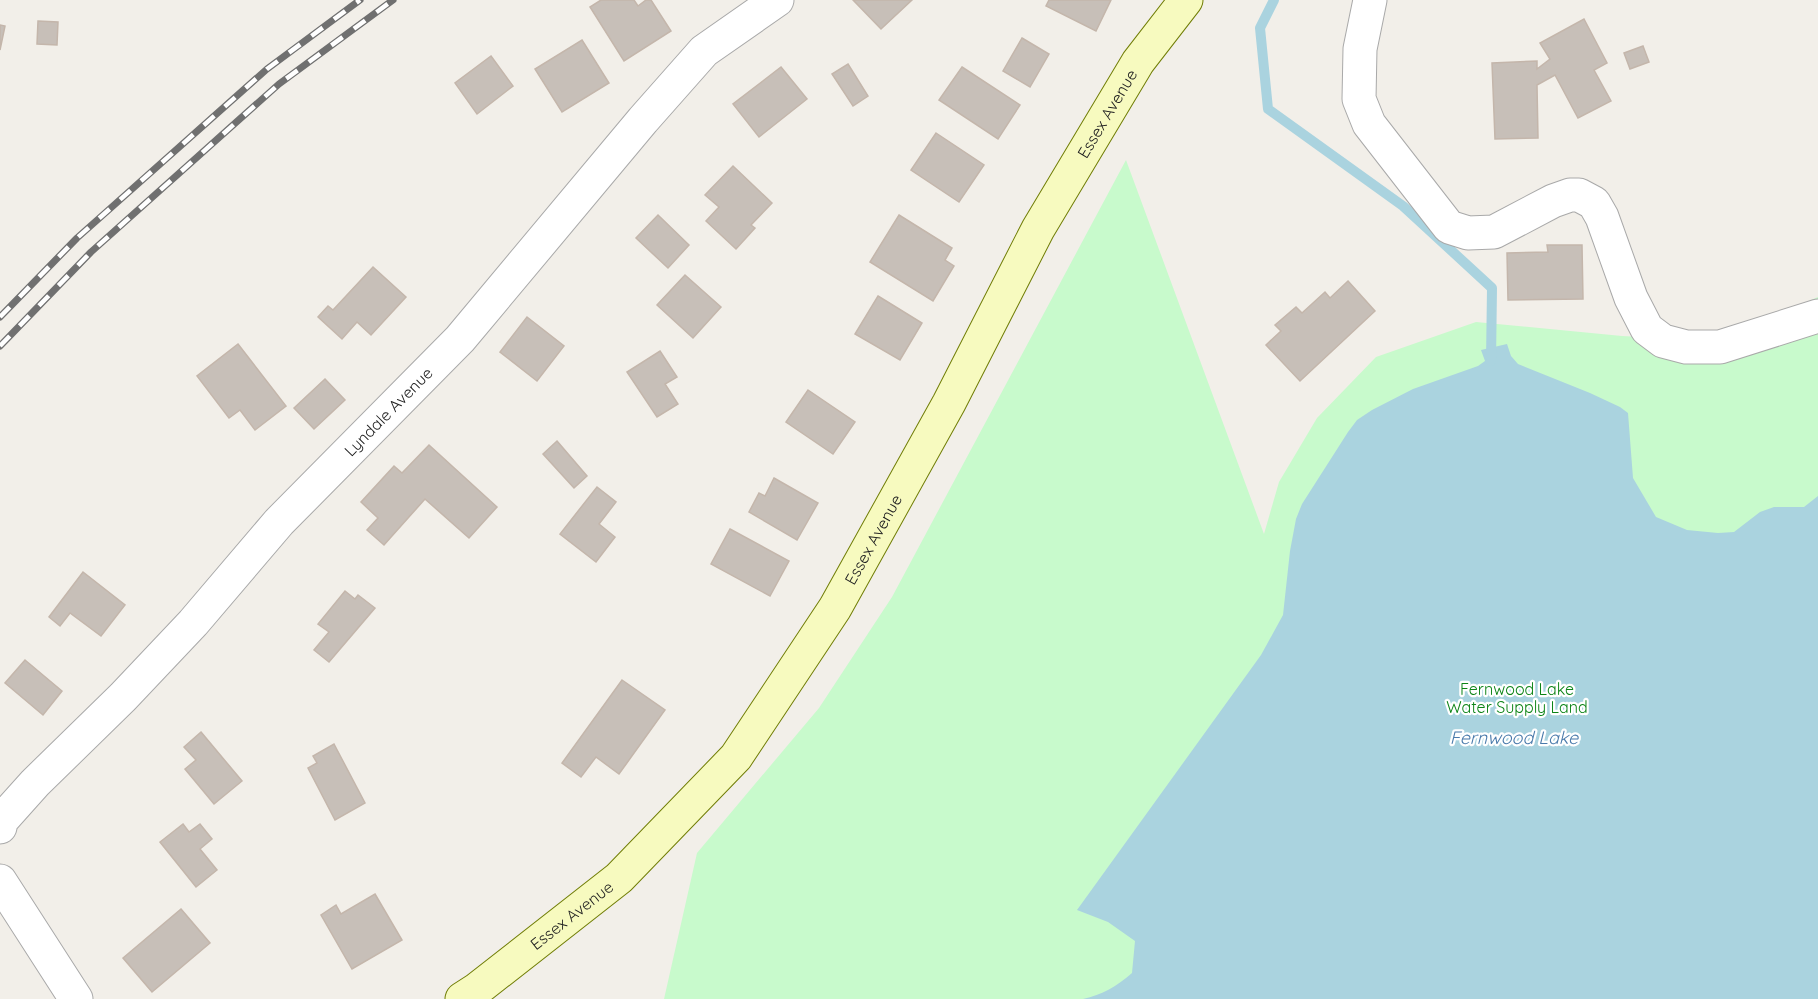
<svg xmlns="http://www.w3.org/2000/svg" width="1818" height="999" font-family="Quicksand,sans-serif">
  <style>
    .park { fill: #c8facc }
    .water { fill: #aad3df }
    .lines { fill: none; stroke-linecap: round; stroke-linejoin: round }
    .stream { stroke: #aad3df; stroke-width: 10 }
    .building { fill: #c7bfb8; stroke: #c4b6ab; stroke-width: 1.5 }
    .street-casing { stroke: #a9a9a9; stroke-width: 35 }
    .secondary-casing { stroke: #707d05; stroke-width: 35 }
    .street { stroke: #fff; stroke-width: 33 }
    .secondary { stroke: #f7fabf; stroke-width: 33 }
    .rail-casing { stroke: #707070; stroke-width: 7 }
    .rail { stroke: #fff; stroke-width: 4.5; stroke-dasharray: 14; stroke-linecap: butt }
    .labels { text-anchor: middle; stroke-width: 4.5; stroke-linejoin: round; paint-order: stroke }
    .street-label { font-size: 16px; fill: #222; stroke: #fff }
    .park-label { font-size: 16px; fill: #0c8416; stroke: #fff }
    .water-label { font-size: 18px; font-style: italic; fill: #4a7aab; stroke: #fff }
  </style>
  <rect width="100%" height="100%" fill="#f2efe9"/>
  <!-- park -->
  <polygon class="park" points="1126,160 1264,534 1279,482 1317,418 1376,357 1476,322 1622,336 1718,341 1818,297 1818,999 664,999 697,853 819,708 892,597"/>
  <!-- water -->
  <path class="water" d="M1507,344L1511,356L1518,364L1590,393L1620,407L1628,413L1633,478L1656,517L1687,530L1718,533L1734,532L1760,512L1774,507H1804L1818,496V999H1083C1102,995 1117,986 1132,973L1135,941L1108,922L1077,910L1261,655L1283,615L1290,551L1296,519L1302,504L1348,432L1357,420L1372,410L1413,389L1478,366L1485,361L1481,350Z"/>
  <g class="lines">
    <!-- stream -->
    <polyline class="stream" points="1274,0 1260,28 1268,109 1403,206 1492,288 1491,361"/>
  </g>
  <!-- building -->
  <g class="building">
    <polygon points="601,0 634,0 638,6 646,0 651,0 671,31 624,61 590,7"/>
    <polygon points="853,0 912,0 881,29"/>
    <polygon points="1049,0 1111,0 1096,31 1046,6"/>
    <polygon points="1584,19 1607,63 1594,70 1611,101 1578,118 1555,75 1537,85 1538,138 1495,139 1492,63 1537,61 1537,69 1550,59 1540,43"/>
    <polygon points="38,21 58,22 57,45 37,44"/>
    <polygon points="0,25 5,26 0,50"/>
    <polygon points="1022,38 1049,54 1030,87 1003,71"/>
    <polygon points="582,40 609,83 562,112 535,69"/>
    <polygon points="1643,46 1649,62 1630,69 1624,53"/>
    <polygon points="491,56 513,86 477,114 455,83"/>
    <polygon points="848,64 868,96 853,106 832,74"/>
    <polygon points="781,67 807,99 759,137 733,104"/>
    <polygon points="962,67 1020,105 998,139 939,100"/>
    <polygon points="936,133 984,165 959,202 911,170"/>
    <polygon points="733,166 772,203 751,225 755,228 736,249 706,221 719,207 705,195"/>
    <polygon points="658,215 689,245 668,268 636,238"/>
    <polygon points="899,215 952,248 945,260 954,266 933,301 870,262"/>
    <polygon points="1547,245 1582,245 1583,299 1508,300 1507,253 1548,252"/>
    <polygon points="373,267 406,297 371,335 357,322 342,339 318,317 328,306 333,310"/>
    <polygon points="685,275 721,307 693,338 657,305"/>
    <polygon points="1348,281 1375,311 1300,381 1266,345 1281,331 1275,325 1296,307 1302,313 1325,292 1330,298"/>
    <polygon points="878,296 922,323 900,360 855,334"/>
    <polygon points="527,317 564,346 537,381 500,352"/>
    <polygon points="238,344 286,406 255,430 240,410 229,418 197,376"/>
    <polygon points="660,351 677,377 665,384 678,404 657,417 627,372"/>
    <polygon points="325,379 345,400 314,429 294,408"/>
    <polygon points="808,390 855,422 833,454 786,422"/>
    <polygon points="557,441 587,476 574,488 543,454"/>
    <polygon points="429,445 497,507 469,538 425,499 384,545 367,530 378,518 361,502 394,466 402,473"/>
    <polygon points="774,478 818,503 797,540 749,512 759,493 765,496"/>
    <polygon points="597,487 616,502 599,524 615,537 596,562 560,534"/>
    <polygon points="730,529 789,561 770,596 711,564"/>
    <polygon points="83,572 125,605 101,636 70,613 60,626 49,617"/>
    <polygon points="345,591 355,599 358,595 375,608 329,662 314,650 329,632 318,624"/>
    <polygon points="25,660 62,691 43,715 5,683"/>
    <polygon points="622,680 665,710 619,774 596,757 581,777 562,763"/>
    <polygon points="201,732 242,781 214,804 185,769 196,760 184,747"/>
    <polygon points="334,744 365,803 335,820 308,768 317,763 313,756"/>
    <polygon points="183,824 189,832 200,824 212,839 200,849 217,870 196,887 160,842"/>
    <polygon points="375,894 402,940 352,969 321,915 336,905 341,914"/>
    <polygon points="181,909 210,943 152,992 123,958"/>
  </g>
  <g class="lines">
    <!-- street casing -->
    <g class="street-casing">
      <g id="street">
        <polyline points="1370,0 1360,49 1359,99 1369,124 1449,227 1468,233 1494,232 1553,201 1570,195 1579,195 1594,203 1602,217 1631,298 1647,329 1663,341 1686,347 1720,347 1818,316"/>
        <path id="s1" d="M0,827L1,821L35,783L123,697L193,623L279,522L460,339L643,120L704,51L777,0"/>
        <polyline points="0,881 76,999"/>
      </g>
    </g>
    <!-- secondary casing -->
    <g class="secondary-casing">
      <g id="secondary">
        <path id="s2" d="M462,999L476,990L619,878L736,757L835,608L949,403L1038,229L1138,62L1186,0"/>
      </g>
    </g>
    <!-- street -->
    <use href="#street" class="street"/>
    <!-- secondary -->
    <use href="#secondary" class="secondary"/>
    <!-- rail casing -->
    <g class="rail-casing">
      <g id="rail">
        <polyline points="0,317 77,238 267,69 360,0"/>
        <polyline points="0,346 91,252 279,84 393,0"/>
      </g>
    </g>
    <!-- rail -->
    <use href="#rail" class="rail"/>
  </g>
  <g class="labels">
    <!-- street labels -->
    <g class="street-label">
      <text dy="6" stroke="none"><textPath href="#s2" startOffset="1110">Essex Avenue</textPath></text>
      <text dy="6" stroke="none"><textPath href="#s1" startOffset="570">Lyndale Avenue</textPath></text>
      <text dy="6" stroke="none"><textPath href="#s2" startOffset="624">Essex Avenue</textPath></text>
      <text dy="6" stroke="none"><textPath href="#s2" startOffset="138">Essex Avenue</textPath></text>
    </g>
    <!-- park labels -->
    <g class="park-label">
      <text x="1517" y="695">Fernwood Lake<tspan x="1517" dy="18">Water Supply Land</tspan></text>
    </g>
    <!-- water labels -->
    <g class="water-label">
      <text x="1514" y="744">Fernwood Lake</text>
    </g>
  </g>
</svg>
